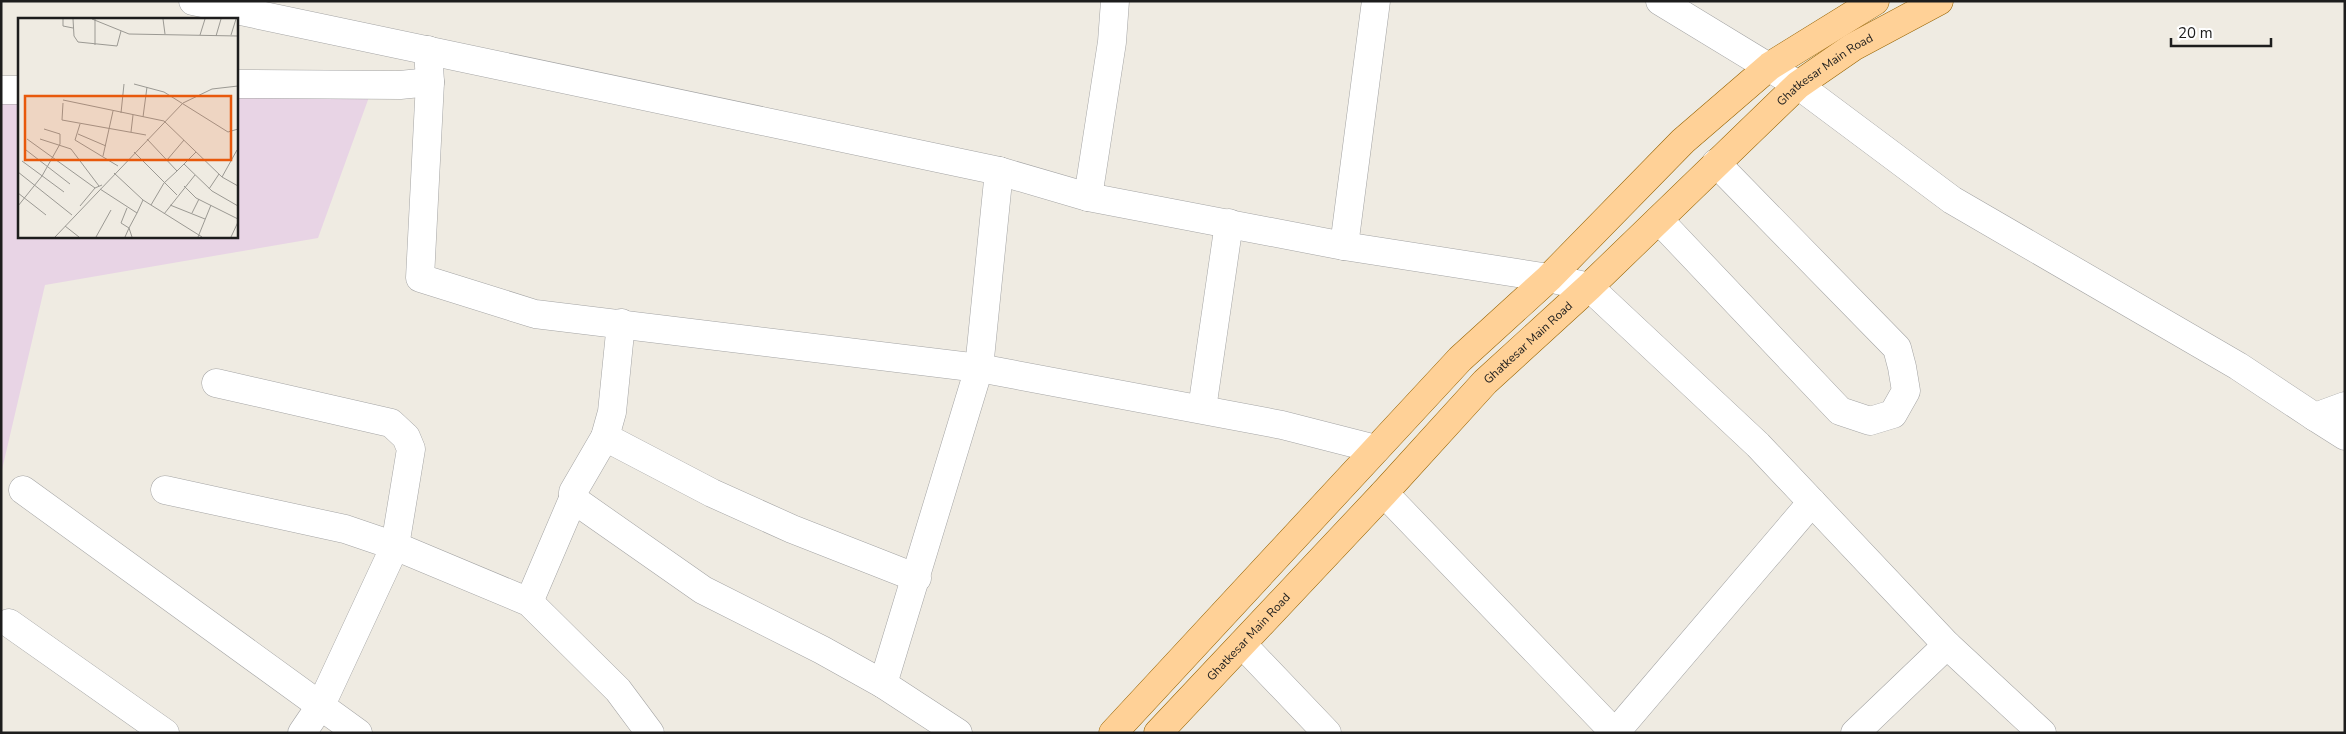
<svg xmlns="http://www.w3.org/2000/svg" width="2346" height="734" font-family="'Nunito Sans',sans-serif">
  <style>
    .industrial { fill: #e8d4e5 }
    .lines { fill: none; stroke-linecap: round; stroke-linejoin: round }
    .minor-casing { stroke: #a4a4a4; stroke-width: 29 }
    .major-casing { stroke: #966300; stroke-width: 29 }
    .minor { stroke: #fff; stroke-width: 28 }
    .major { stroke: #ffd197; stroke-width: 28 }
    .labels { text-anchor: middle; stroke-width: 4; stroke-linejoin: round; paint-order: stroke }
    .street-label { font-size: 12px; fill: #1d1d1d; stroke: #fff }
    .inset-road { fill: none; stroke: #9b9993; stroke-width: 1 }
    .view { fill: #e8590c; fill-opacity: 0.15; stroke: #e8590c; stroke-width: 2.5 }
    .inset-edge { fill: none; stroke: #1d1d1d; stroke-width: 2.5 }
  </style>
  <rect width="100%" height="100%" fill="#efebe2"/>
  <!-- industrial -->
  <polygon class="industrial" points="373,86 318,238 45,285 1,474 1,95 19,95 19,236 236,236 236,90"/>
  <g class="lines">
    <!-- minor casing -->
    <g class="minor-casing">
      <g id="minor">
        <polyline points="193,1 999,171 1088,197 1344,246 1549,278 1589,287 1758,445 1947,645 2042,733"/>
        <polyline points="1660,1 1798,85 1952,200 2238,366 2315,417 2345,406"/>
        <polyline points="428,50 430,82 420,278 535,314 979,368 1282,425 1376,449"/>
        <polyline points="236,84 400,85 430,82"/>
        <polyline points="1,90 19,90"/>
        <polyline points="1088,197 1112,42 1115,1"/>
        <polyline points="1659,220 1840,411 1870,421 1893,414 1906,391 1902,367 1897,348 1716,163"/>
        <polyline points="1344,246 1376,1"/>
        <polyline points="621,323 612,412 605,437 573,492 573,499 703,590 822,650 883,684 958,733"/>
        <polyline points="216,383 391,423 406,437 411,449 395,546 321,705 302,733"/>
        <polyline points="1202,409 1229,223"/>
        <polyline points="2315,417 2345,436"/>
        <polyline points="605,437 712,493 792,529 917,578"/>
        <polyline points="23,490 358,733"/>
        <polyline points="165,490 345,529 395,546 529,602 618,690 650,733"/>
        <polyline points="1384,493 1615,733"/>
        <polyline points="529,602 573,499"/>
        <polyline points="9,623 165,733"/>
        <polyline points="1242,644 1327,733"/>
        <polyline points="883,684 979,368 999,171"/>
        <polyline points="1615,733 1812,502"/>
        <polyline points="1855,733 1947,645"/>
      </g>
    </g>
    <!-- major casing -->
    <g class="major-casing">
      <g id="major">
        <polyline points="1113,733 1460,359 1549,278 1683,141 1770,66 1875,1"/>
        <path id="s1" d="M1158,733L1384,493L1485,382L1589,287L1798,85L1853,47L1939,1"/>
      </g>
    </g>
    <!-- minor -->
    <use href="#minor" class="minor"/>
    <!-- major -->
    <use href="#major" class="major"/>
  </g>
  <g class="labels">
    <!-- street labels -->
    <g class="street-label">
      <text dy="4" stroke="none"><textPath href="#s1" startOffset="942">Ghatkesar Main Road</textPath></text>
      <text dy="4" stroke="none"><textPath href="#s1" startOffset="538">Ghatkesar Main Road</textPath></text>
      <text dy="4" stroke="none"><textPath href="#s1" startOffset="132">Ghatkesar Main Road</textPath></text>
    </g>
  </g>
  <!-- overview -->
  <g transform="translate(18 18)">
    <rect width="220" height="220" fill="#efebe2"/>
    <path class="inset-road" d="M45,1V8L55,10M55,1L56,18L60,24L99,28L103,13M74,1L111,16L220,18M145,1L147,16M182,17L187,1M213,17L218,1M198,18L203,1M77,27V1M116,66L146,74L210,114L220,111M45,82L146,103L204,159L220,168M45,85L44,102L128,117M103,95L106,66M125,99L129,69M62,106L57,122L100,148M113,114L115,97M60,116L88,128M9,121L77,170M22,121L53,131L81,168M129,121L159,153L178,134M8,132L52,166M116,134L159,177M85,138L95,93M149,142L166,122M4,143L46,174M166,146L194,173L220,188M0,154L54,197M96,155L125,182L184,219M204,159L219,132M166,168L178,180L220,201M82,171L119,195L125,182M191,171L201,156M0,175L28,197M133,187L146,165L159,153M152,187L187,201M0,188L24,158L42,126V116L26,111M62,188L77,170L84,167M109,190L103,205L111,210L119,195M174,195L181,181M146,196L177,157M47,208L61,219M37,219L165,85L194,71L220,68M78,219L93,192M107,219L111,210L114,219M180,219L193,187M213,219L220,204"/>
    <path class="view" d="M7,78H213V142H7Z"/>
    <rect width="220" height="220" class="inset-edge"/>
  </g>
  <!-- border -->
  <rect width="2346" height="734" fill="none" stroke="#1d1d1d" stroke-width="5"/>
  <!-- scale -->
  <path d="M2171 38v8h100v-8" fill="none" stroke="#1d1d1d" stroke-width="2.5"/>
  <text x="2178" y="38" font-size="15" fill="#1d1d1d" stroke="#ffffff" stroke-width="4" paint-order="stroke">20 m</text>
</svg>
